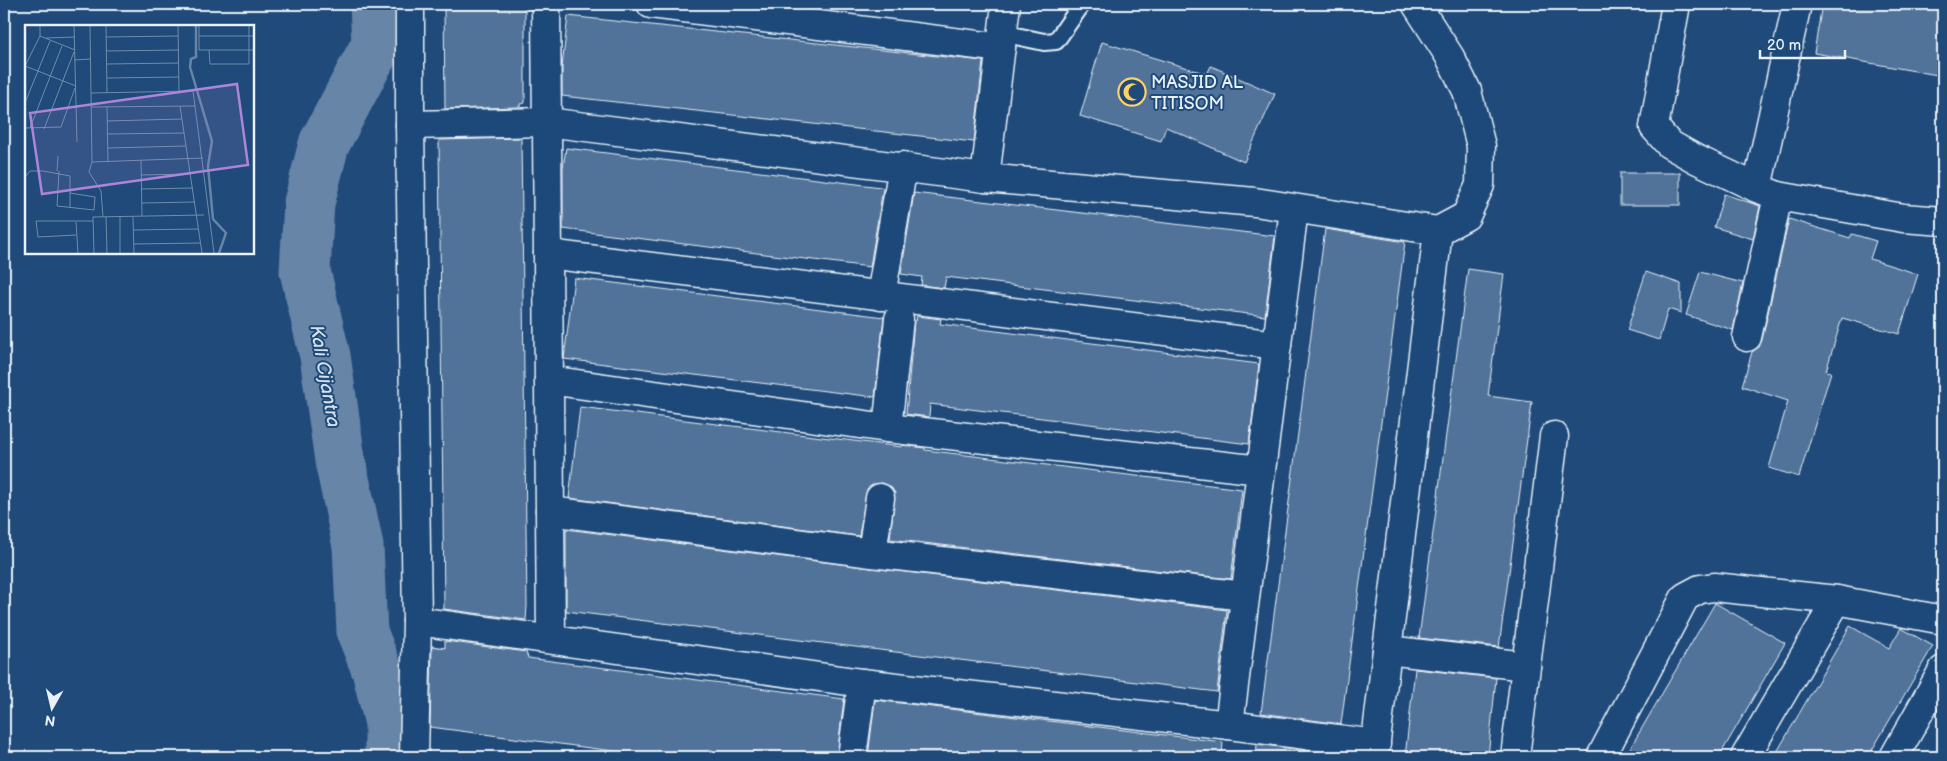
<svg xmlns="http://www.w3.org/2000/svg" width="1947" height="761" font-family="'Balsamiq Sans',sans-serif">
  <style>
    .lines { fill: none; stroke-linecap: round; stroke-linejoin: round }
    .river { stroke: #6685a7; stroke-width: 51 }
    .building { fill: #517399; stroke: #e8f1f8 }
    .lane-casing { stroke: #e8f1f8; stroke-width: 20 }
    .street-casing { stroke: #e8f1f8; stroke-width: 31 }
    .lane { stroke: #1f4a7a; stroke-width: 16 }
    .street { stroke: #1f4a7a; stroke-width: 28 }
    .labels { text-anchor: middle; stroke-width: 4; stroke-linejoin: round; paint-order: stroke }
    .poi-label { font-size: 18px; fill: #e8f1f8; stroke: #1f4a7a; text-anchor: start }
    .water-label { font-size: 19px; font-style: italic; fill: #d4e1ec; stroke: #1f4a7a }
    .inset-river { fill: none; stroke: #6685a7; stroke-width: 2.5 }
    .inset-road { fill: none; stroke: #6f8dac; stroke-width: 1 }
    .view { fill: #ac85d9; fill-opacity: 0.15; stroke: #ac85d9; stroke-width: 2.5 }
    .inset-edge { fill: none; stroke: #e8f1f8; stroke-width: 2.5 }
  </style>
  <rect width="100%" height="100%" fill="#1f4a7a"/>
  <filter id="ink" filterUnits="userSpaceOnUse"><feTurbulence type="fractalNoise" baseFrequency=".02" numOctaves="2"/><feDisplacementMap in="SourceGraphic" scale="10" xChannelSelector="R" yChannelSelector="G"/><feConvolveMatrix kernelMatrix="1 2 1 2 8 2 1 2 1" color-interpolation-filters="sRGB"/></filter>
  <g filter="url(#ink)">
    <g class="lines">
      <!-- river -->
      <polyline class="river" points="375,4 377,44 324,144 309,203 305,271 325,356 340,460 358,546 362,632 377,670 390,723 390,757"/>
    </g>
    <!-- building -->
    <g class="building">
      <polygon points="444,4 525,4 525,103 520,104 520,107 445,109"/>
      <polygon points="1822,4 1943,4 1943,76 1814,53"/>
      <polygon points="568,16 983,61 974,142 562,96 562,67"/>
      <polygon points="1102,42 1207,74 1211,66 1275,94 1244,162 1166,127 1161,141 1080,116"/>
      <polygon points="521,138 527,606 526,620 444,609 443,511 439,140"/>
      <polygon points="566,148 881,187 883,188 870,267 563,229 563,168"/>
      <rect x="1620" y="173" width="60" height="32"/>
      <polygon points="914,193 1275,236 1265,316 946,277 944,288 921,285 922,277 901,274"/>
      <polygon points="1724,194 1760,206 1753,239 1714,227"/>
      <polygon points="1789,219 1850,238 1852,234 1876,241 1870,259 1918,274 1899,334 1842,318 1826,371 1831,372 1799,477 1769,468 1788,401 1742,386 1752,352 1759,347 1762,340"/>
      <polygon points="1325,229 1405,242 1341,724 1261,713"/>
      <polygon points="1468,269 1504,274 1488,396 1532,402 1499,647 1419,638"/>
      <polygon points="1646,272 1681,284 1681,313 1668,309 1659,340 1627,330"/>
      <polygon points="1700,272 1743,283 1733,330 1686,315"/>
      <polygon points="574,278 884,317 875,397 564,359"/>
      <polygon points="917,316 941,319 940,324 1259,364 1249,444 930,404 929,417 906,414 914,321 916,321"/>
      <polygon points="580,407 902,447 902,445 925,448 925,450 1242,489 1231,579 890,539 895,493 890,486 882,483 874,484 867,489 859,536 569,498"/>
      <polygon points="566,529 870,568 1227,610 1217,692 566,611"/>
      <polygon points="1715,603 1785,643 1748,707 1719,757 1625,757"/>
      <polygon points="1850,626 1889,648 1901,628 1933,646 1868,757 1774,757"/>
      <polygon points="445,641 526,652 528,658 844,699 837,757 659,757 430,727 432,646 445,648"/>
      <polygon points="1415,669 1496,678 1488,757 1405,757"/>
      <polygon points="875,700 1223,742 1222,757 868,757"/>
      <polygon points="1257,744 1338,755 1337,757 1256,757"/>
    </g>
    <g class="lines">
      <!-- lane casing -->
      <g class="lane-casing">
        <polyline id="lane" points="1002,33 1044,42 1056,41 1082,4"/>
      </g>
      <!-- street casing -->
      <g class="street-casing">
        <g id="street">
          <polyline points="410,4 410,125 417,621 414,757"/>
          <polyline points="546,4 551,638"/>
          <polyline points="651,4 1001,48"/>
          <polyline points="1416,4 1450,57 1467,91 1481,146 1480,185 1466,216 1438,231"/>
          <polyline points="1676,4 1654,127 1669,144 1696,159 1757,188 1778,196 1903,218 1943,221"/>
          <polyline points="410,125 547,122 985,178 1255,202 1438,231 1374,757"/>
          <polyline points="985,178 1006,4"/>
          <polyline points="1757,188 1797,4"/>
          <polyline points="548,254 1277,345"/>
          <polyline points="881,296 903,166"/>
          <polyline points="1747,337 1778,196"/>
          <polyline points="549,380 887,428 1261,470"/>
          <polyline points="887,428 899,319"/>
          <polyline points="550,511 872,553 1245,596"/>
          <polyline points="872,553 880,498"/>
          <polyline points="417,621 862,683 1229,725 1376,744"/>
          <polyline points="1387,650 1526,666"/>
          <polyline points="1229,725 1294,209"/>
          <polyline points="852,757 862,683"/>
          <polyline points="1515,757 1554,436"/>
          <polyline points="1601,757 1685,597 1700,589 1714,587 1837,600 1943,620"/>
          <polyline points="1745,757 1837,600"/>
          <polyline points="1894,757 1943,670"/>
        </g>
      </g>
      <!-- lane -->
      <use href="#lane" class="lane"/>
      <!-- street -->
      <use href="#street" class="street"/>
    </g>
  </g>
  <!-- icons -->
  <defs>
    <g id="mosque-ring" transform="scale(1.4375)"><circle r="9.5" fill="#1f4a7a" stroke="#ffd166" stroke-width="1.5"/><path d="M3.5-4.9A6 6 0 1 0 3.5 4.9A5 5 0 1 1 3.5-4.9Z" fill="#ffd166"/></g>
  </defs>
  <g fill-rule="evenodd">
    <use href="#mosque-ring" x="1132" y="92"/>
  </g>
  <g class="labels">
    <!-- poi labels -->
    <g class="poi-label">
      <text x="1151" y="88">MASJID AL<tspan x="1151" dy="21">TITISOM</tspan></text>
    </g>
    <!-- water labels -->
    <g class="water-label">
      <text transform="translate(326 376) rotate(80)" y="7">Kali Cijantra</text>
    </g>
  </g>
  <!-- overview -->
  <g transform="translate(25 25)">
    <rect width="229" height="229" fill="#1f4a7a"/>
    <path class="inset-river" d="M171,1V32L166,34L165,42L187,116L183,141L188,194L201,208L194,228"/>
    <path class="inset-road" d="M15,1V11L50,25M49,1L52,117M65,1L67,137L178,133M81,1L82,67M153,1L154,66M174,1V25H229M174,11H229M81,12L153,11M21,13L50,12M184,25L185,39H224V1M81,26L154,25M49,35L65,34M81,39L154,38M0,41L51,61M0,41L15,11M82,53L154,52M66,68L168,66L189,228M0,78L25,16M155,81L177,228M66,82L170,81M82,82L83,137M82,96L157,94M0,103L36,102L50,63M5,103L37,21M19,104L49,27M82,109L159,108M83,123L161,121M116,136L117,191M67,137L64,147L76,166L78,192M32,146L33,131M34,146L32,181L69,185L70,172L45,168M116,150L166,149M0,152L5,146H18L45,151V182M117,164L168,163M117,178L170,177M81,192L82,228M95,192V228M108,192L109,228M51,197L53,228M109,205L173,204M51,210L13,212L11,196H68M109,219L175,218M69,228L68,192L179,190"/>
    <path class="view" d="M212,59L223,140L17,169L5,88Z"/>
    <rect width="229" height="229" class="inset-edge"/>
  </g>
  <!-- margin -->
  <rect width="1947" height="761" fill="none" stroke="#1f4a7a" stroke-width="20"/>
  <rect x="10" y="10" width="1927" height="741" fill="none" stroke="#e8f1f8" stroke-width="2" filter="url(#ink)"/>
  <!-- north arrow -->
  <g transform="translate(52 708) rotate(188)" stroke="#1f4a7a" stroke-width="4" paint-order="stroke">
  <path d="M0-4L9 19L0 12L-9 19Z" fill="#e8f1f8"/>
  <text y="-8" font-size="14" font-weight="bold" text-anchor="middle" fill="#e8f1f8">N</text>
  </g>
  <!-- scale -->
  <path d="M1760 50v8h85v-8" fill="none" stroke="#e8f1f8" stroke-width="2.5"/>
  <text x="1767" y="50" font-size="15" fill="#e8f1f8" stroke="#1f4a7a" stroke-width="4" paint-order="stroke">20 m</text>
</svg>
